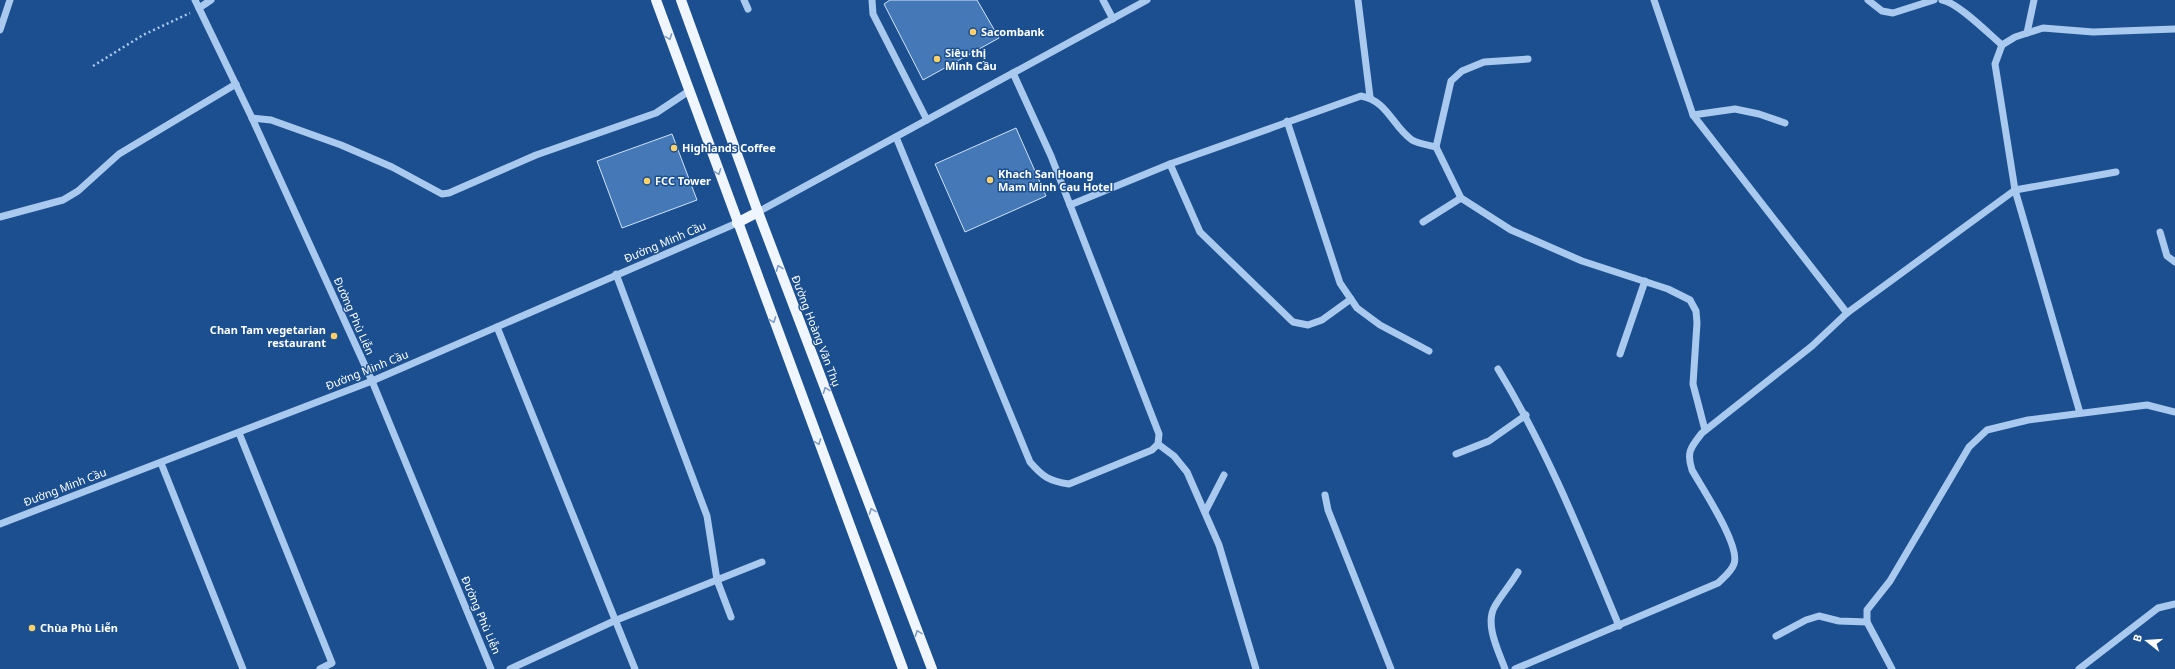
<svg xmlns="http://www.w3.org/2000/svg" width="2175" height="669" font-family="'Noto Sans',sans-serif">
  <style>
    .building { fill: #4478b7; stroke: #cfe3fa }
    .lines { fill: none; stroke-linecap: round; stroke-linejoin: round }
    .path { stroke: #a9c9ee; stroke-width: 2.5; stroke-dasharray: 2 3; stroke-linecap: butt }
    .minor { stroke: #a9c9ee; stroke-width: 7 }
    .major { stroke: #f0f6ff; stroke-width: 10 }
    .oneway { stroke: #7b9ac1 }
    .poi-dot { fill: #ffd166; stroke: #1b4f8f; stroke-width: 1.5 }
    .labels { text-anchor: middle; stroke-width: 3; stroke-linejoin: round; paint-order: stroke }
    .poi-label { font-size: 11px; font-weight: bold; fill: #fff; stroke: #1b4f8f; text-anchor: start }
    .street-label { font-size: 11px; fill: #fff; stroke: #1b4f8f }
  </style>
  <rect width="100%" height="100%" fill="#1b4f8f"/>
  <!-- building -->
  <g class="building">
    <polygon points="890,0 977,0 999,38 923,80 884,4"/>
    <polygon points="1016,128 1046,196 965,232 935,164"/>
    <polygon points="672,134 697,200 622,228 597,161"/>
  </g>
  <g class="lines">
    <!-- path -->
    <polyline class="path" points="93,66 143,35 190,13"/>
    <!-- minor -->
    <g class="minor">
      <polyline points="195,0 252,118 372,381 491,669"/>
      <polyline points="744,0 748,9"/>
      <polyline points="872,0 873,14 927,120"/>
      <polyline points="1103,0 1113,19"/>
      <polyline points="1358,0 1370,97"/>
      <polyline points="1654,0 1693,115 1847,313"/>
      <polyline points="1868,0 1882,11 1893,13 1934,0"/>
      <path d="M1942,0C1957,2 1989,34 2002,45"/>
      <polyline points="199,8 211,0"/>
      <polyline points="0,30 10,0"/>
      <polyline points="2027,33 2034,0"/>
      <polyline points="1693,115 1735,109 1759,114 1785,123"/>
      <polyline points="252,118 271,120 341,145 392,167 442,194 449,193 536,155 656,113 689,91"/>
      <polyline points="1287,121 1340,283 1357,308 1380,325 1429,351"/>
      <path d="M896,137L1030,462C1043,477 1049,481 1069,484L1152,450L1158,444L1159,434L1051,156L1013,73"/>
      <polyline points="1436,147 1461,198 1511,230 1582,261 1668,289 1690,300 1696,311 1697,323 1693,384 1705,430"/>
      <polyline points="1170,164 1200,232 1293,322 1308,325 1322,320 1351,299"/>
      <path d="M1070,205L1170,164L1361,96C1388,101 1392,126 1412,140C1419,144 1429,145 1436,147L1451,81L1462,71L1484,62L1528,59"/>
      <polyline points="758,212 1147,0"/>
      <polyline points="0,217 63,200 78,191 119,154 236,84"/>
      <polyline points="1423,222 1461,198"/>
      <polyline points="2160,232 2167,256 2175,262"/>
      <polyline points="616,274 707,516 717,580 731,617"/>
      <polyline points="497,327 635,669"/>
      <polyline points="1620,354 1645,281"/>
      <path d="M1498,369C1548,451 1582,537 1619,626"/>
      <polyline points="2080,413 2015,190 1995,64 2002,45 2015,37 2043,28 2093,32 2175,29"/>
      <polyline points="239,433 332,663 320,669"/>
      <polyline points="1158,444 1174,456 1187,472 1219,545 1256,669"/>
      <polyline points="1456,454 1489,441 1526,415"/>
      <polyline points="161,463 243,669"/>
      <polyline points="1325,495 1328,510 1391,669"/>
      <polyline points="1205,512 1224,475"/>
      <polyline points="0,524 372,381 737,223"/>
      <polyline points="1776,636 1806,620 1819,616 1839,621 1867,622"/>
      <polyline points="510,669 614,621 762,562"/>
      <path d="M1505,669C1499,652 1484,624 1495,606C1502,594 1511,584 1518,572"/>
      <path d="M1515,669L1718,583C1724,577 1731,572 1734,564C1741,546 1702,488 1692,470C1686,452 1691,447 1702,433L1812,346L1847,313L2015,190L2116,172"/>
      <polyline points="1892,669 1867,622 1867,610 1890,581 1969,447 1987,430 2028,420 2147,405 2175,412"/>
      <polyline points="2079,669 2158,608 2175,604"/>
    </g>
    <!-- major -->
    <g class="major">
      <polyline points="656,0 903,669"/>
      <polyline points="681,0 758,212 932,669"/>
      <polyline points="737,223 758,212"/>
    </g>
  </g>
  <!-- one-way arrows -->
  <defs><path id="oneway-chevron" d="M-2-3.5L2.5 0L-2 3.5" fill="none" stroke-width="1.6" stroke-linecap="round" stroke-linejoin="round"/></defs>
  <g class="oneway">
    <use href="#oneway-chevron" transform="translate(669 37) rotate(70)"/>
    <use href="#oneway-chevron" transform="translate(718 172) rotate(70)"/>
    <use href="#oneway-chevron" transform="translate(779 268) rotate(-111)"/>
    <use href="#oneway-chevron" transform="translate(773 320) rotate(70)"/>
    <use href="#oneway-chevron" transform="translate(826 390) rotate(-111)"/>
    <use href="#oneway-chevron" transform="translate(818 442) rotate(70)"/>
    <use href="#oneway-chevron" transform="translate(872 511) rotate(-111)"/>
    <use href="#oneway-chevron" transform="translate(918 633) rotate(-111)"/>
  </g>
  <!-- markers -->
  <g class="poi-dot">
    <circle cx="973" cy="32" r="4"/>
    <circle cx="937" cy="59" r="4"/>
    <circle cx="674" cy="148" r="4"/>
    <circle cx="990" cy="180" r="4"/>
    <circle cx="647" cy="181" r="4"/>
    <circle cx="334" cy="336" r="4"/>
    <circle cx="32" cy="628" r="4"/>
  </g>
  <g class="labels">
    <!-- poi labels -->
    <g class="poi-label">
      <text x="981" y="36">Sacombank</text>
      <text x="945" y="57">Siêu thị<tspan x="945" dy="13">Minh Cầu</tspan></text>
      <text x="682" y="152">Highlands Coffee</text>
      <text x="998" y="178">Khach San Hoang<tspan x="998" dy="13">Mam Minh Cau Hotel</tspan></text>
      <text x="655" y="185">FCC Tower</text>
      <text x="326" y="334" text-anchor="end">Chan Tam vegetarian<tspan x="326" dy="13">restaurant</tspan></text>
      <text x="40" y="632">Chùa Phù Liễn</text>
    </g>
    <!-- street labels -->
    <g class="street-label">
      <text transform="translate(665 242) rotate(-23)" y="4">Đường Minh Cầu</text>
      <text transform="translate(354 316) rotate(66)" y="4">Đường Phù Liễn</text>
      <text transform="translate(816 331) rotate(69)" y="4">Đường Hoàng Văn Thụ</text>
      <text transform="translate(367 370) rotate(-22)" y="4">Đường Minh Cầu</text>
      <text transform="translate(65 487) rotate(-21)" y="4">Đường Minh Cầu</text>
      <text transform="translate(481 615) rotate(67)" y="4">Đường Phù Liễn</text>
    </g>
  </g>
  <!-- north arrow -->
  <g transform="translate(2147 641) rotate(287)" stroke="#1b4f8f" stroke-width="3" paint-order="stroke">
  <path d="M0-3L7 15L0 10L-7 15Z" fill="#ffffff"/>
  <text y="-6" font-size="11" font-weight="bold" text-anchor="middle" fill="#ffffff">B</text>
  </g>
</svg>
